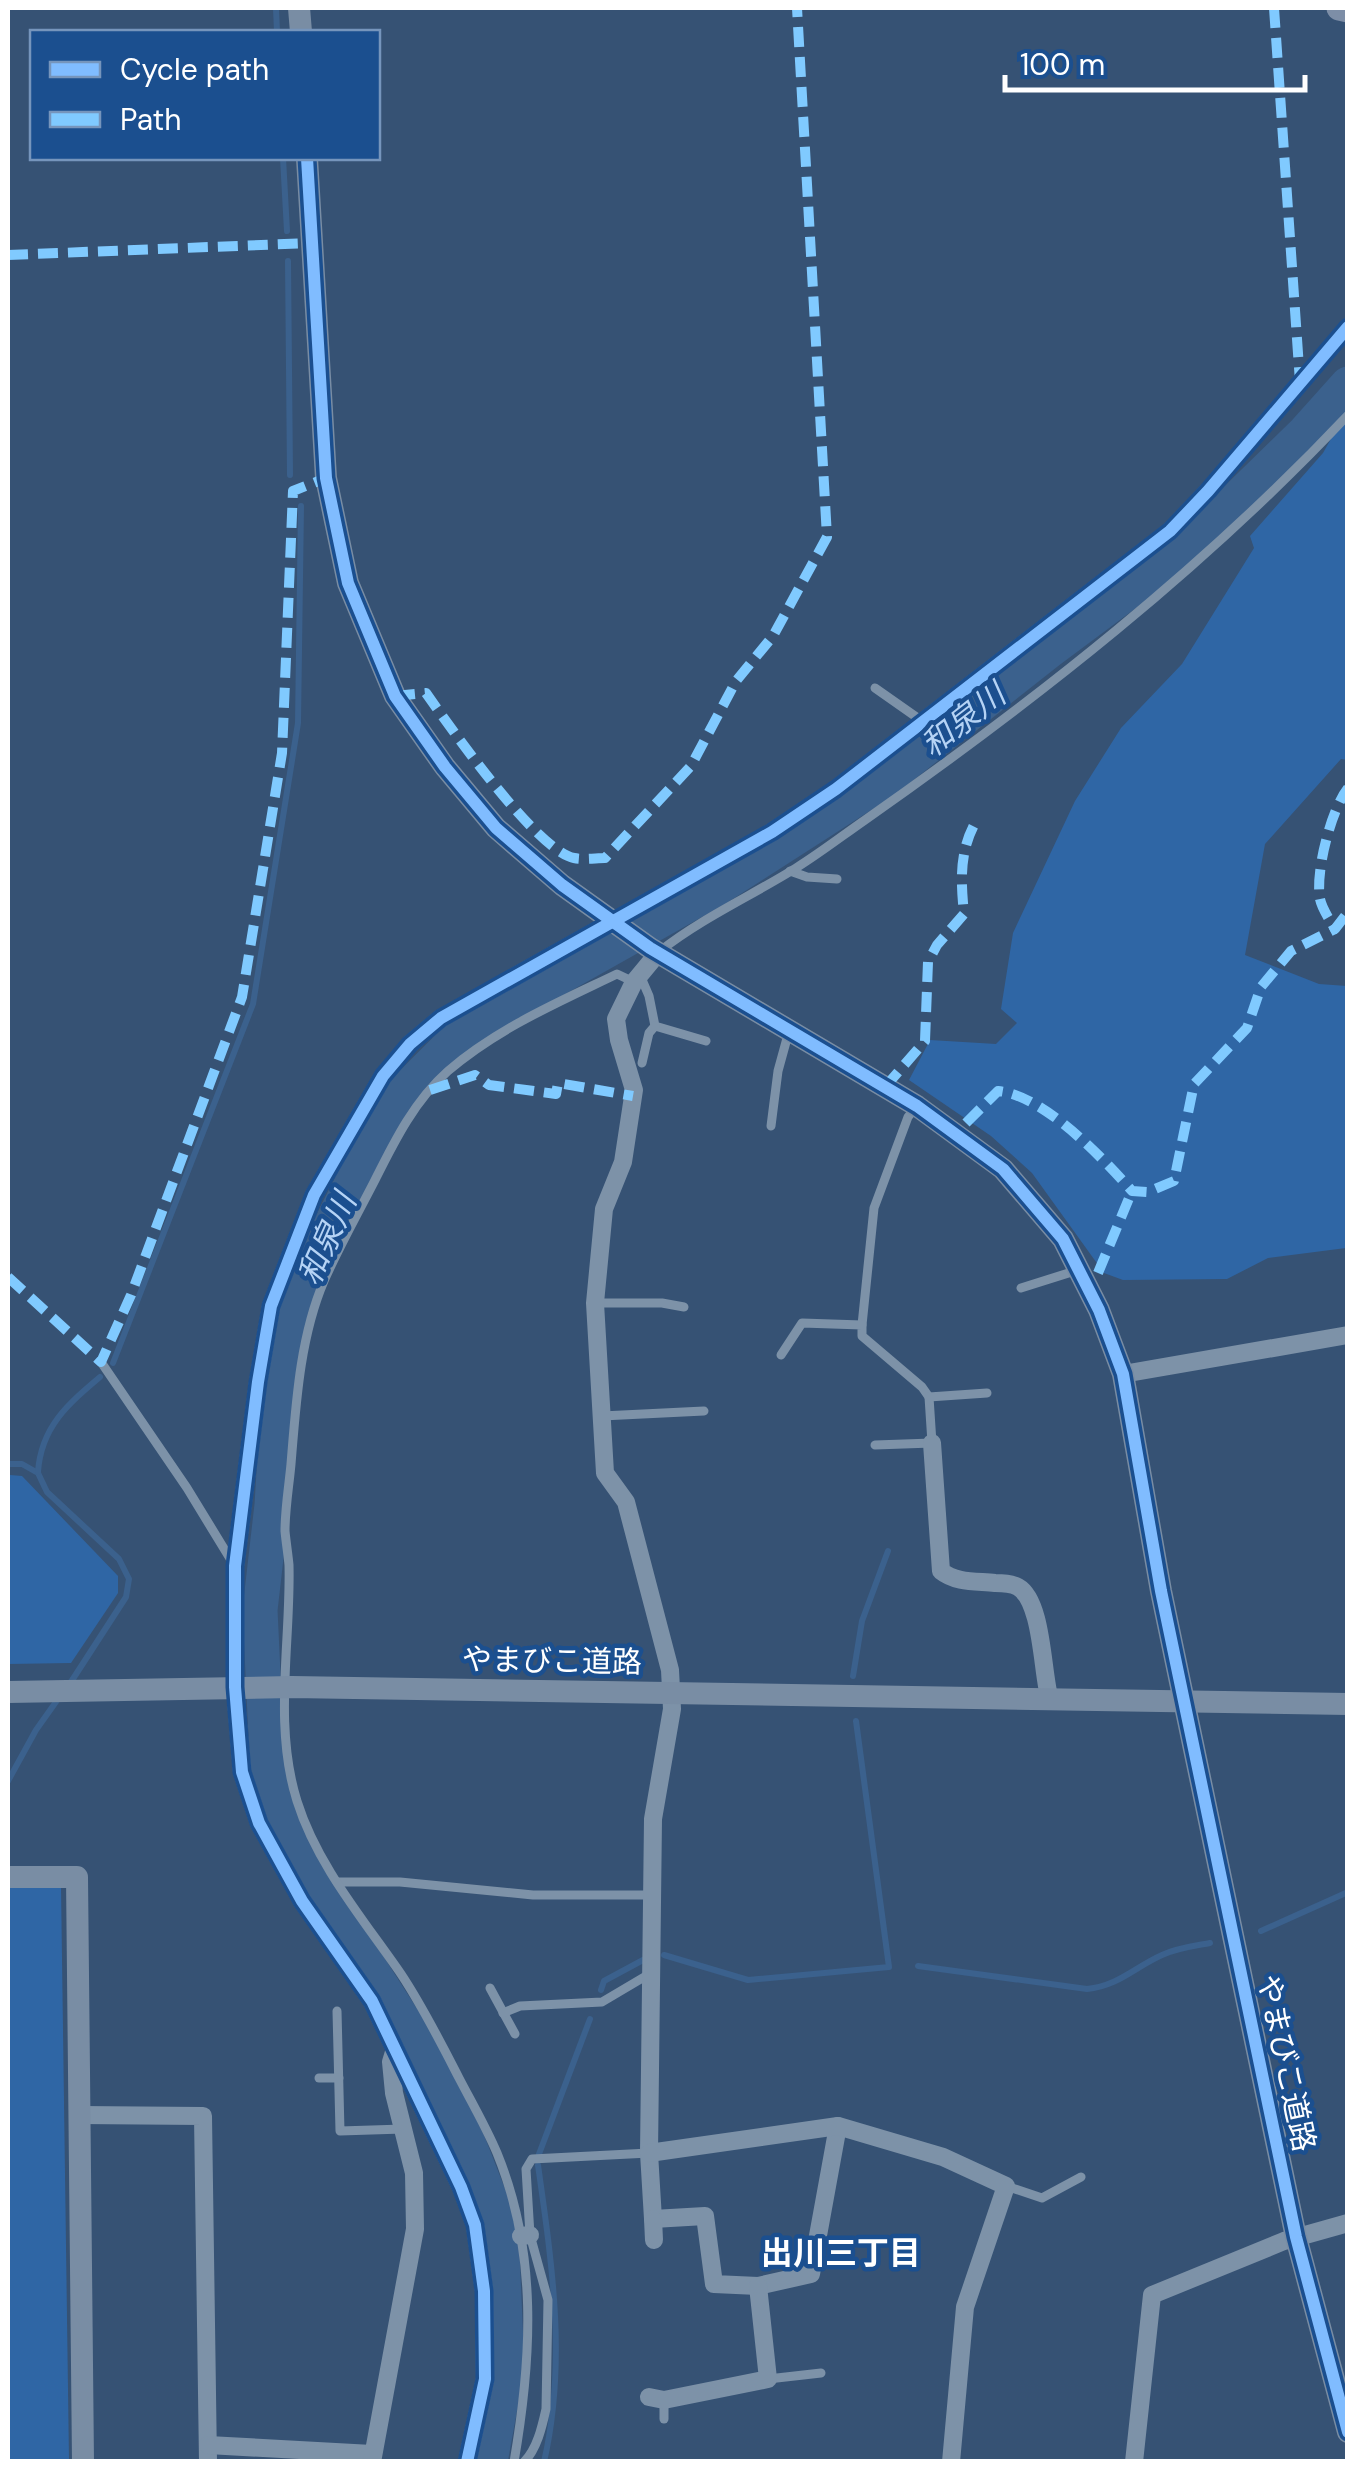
<svg xmlns="http://www.w3.org/2000/svg" width="1355" height="2469" font-family="'DM Sans','Noto Sans JP',sans-serif">
  <style>
    .green { fill: #2f66a5 }
    .lines { fill: none; stroke-linecap: round; stroke-linejoin: round }
    .stream { stroke: #3b618d; stroke-width: 6 }
    .river { stroke: #3b618d; stroke-width: 35 }
    .lane { stroke: #7d92a8; stroke-width: 9 }
    .street { stroke: #7d92a8; stroke-width: 18 }
    .secondary { stroke: #798da4; stroke-width: 22 }
    .primary { stroke: #7d8ea7; stroke-width: 25 }
    .quiet { stroke: #80caff; stroke-width: 10; stroke-dasharray: 20 10; stroke-linecap: butt }
    .cycleway-casing { stroke: #1b4f8f; stroke-width: 19 }
    .cycleway { stroke: #80bcff; stroke-width: 12 }
    .labels { text-anchor: middle; stroke-width: 9; stroke-linejoin: round; paint-order: stroke }
    .street-label { font-size: 30px; fill: #fff; stroke: #1b4f8f }
    .water-label { font-size: 32px; font-style: italic; fill: #b5d3f5; stroke: #1b4f8f }
    .neighbourhood-label { font-size: 32px; font-weight: bold; fill: #fff; stroke: #1b4f8f }
  </style>
  <rect width="100%" height="100%" fill="#365274"/>
  <!-- green -->
  <g class="green">
    <polygon points="1347,420 1347,760 1341,759 1265,844 1245,955 1319,984 1347,986 1347,1251 1346,1248 1268,1258 1227,1279 1123,1280 1104,1273 1032,1173 991,1136 909,1080 930,1040 996,1044 1017,1023 1001,1009 1013,933 1075,801 1121,728 1182,664 1254,548 1250,536 1323,453 1332,437"/>
    <polygon points="10,1475 22,1476 118,1576 118,1593 71,1663 8,1664 8,1478"/>
    <polygon points="61,1887 69,2461 8,2461 8,1888"/>
  </g>
  <g class="lines">
    <!-- stream -->
    <g class="stream">
      <polyline points="276,8 277,32"/>
      <polyline points="283,158 287,231"/>
      <polyline points="288,261 290,475"/>
      <polyline points="113,1363 253,1004 298,723 301,506"/>
      <polyline points="8,1464 22,1464 38,1473 47,1492 119,1559 129,1579 126,1597 69,1685"/>
      <path d="M38,1472C41,1427 68,1404 100,1377"/>
      <polyline points="853,1676 862,1621 888,1551"/>
      <polyline points="8,1781 36,1730 58,1699"/>
      <polyline points="1261,1931 1348,1892"/>
      <polyline points="664,1955 748,1980 889,1967 856,1721"/>
      <path d="M918,1966L1087,1989C1118,1986 1135,1967 1162,1955C1177,1948 1194,1946 1210,1943"/>
      <polyline points="601,1990 604,1981 643,1960"/>
      <polyline points="539,2154 590,2019"/>
      <path d="M538,2165C552,2264 567,2362 544,2462"/>
    </g>
    <!-- river -->
    <polyline class="river" points="490,2462 507,2368 502,2252 493,2206 468,2142 422,2049 299,1857 273,1798 267,1758 260,1610 272,1505 280,1372 292,1314 307,1272 381,1125 404,1091 464,1031 716,889 884,781 1049,651 1182,552 1305,432 1348,384"/>
    <!-- lane -->
    <g class="lane">
      <polyline points="875,688 922,721"/>
      <polyline points="790,871 807,877 837,879"/>
      <path d="M660,951C702,918 751,896 796,868C820,853 842,836 865,820C1036,700 1204,568 1348,415"/>
      <polyline points="640,975 649,996 655,1026 706,1041"/>
      <polyline points="642,1063 649,1033 655,1026"/>
      <polyline points="771,1126 778,1071 789,1031"/>
      <polyline points="1021,1288 1075,1271"/>
      <polyline points="595,1303 662,1303 684,1307"/>
      <polyline points="862,1325 874,1208 908,1117 916,1107"/>
      <polyline points="781,1355 802,1323 862,1325 862,1336 922,1387 929,1397"/>
      <polyline points="101,1362 187,1488 234,1565"/>
      <polyline points="602,1416 704,1411"/>
      <polyline points="875,1445 932,1443 929,1397 987,1393"/>
      <polyline points="337,1882 400,1882 533,1895 653,1895"/>
      <polyline points="490,1988 515,2034"/>
      <polyline points="337,2011 340,2131 403,2129"/>
      <polyline points="503,2013 520,2006 602,2002 651,1973"/>
      <polyline points="319,2078 339,2078"/>
      <polyline points="1006,2186 1042,2198 1081,2177"/>
      <polyline points="768,2379 821,2373"/>
      <polyline points="664,2419 664,2400"/>
      <path d="M514,2462C532,2358 538,2253 497,2153C486,2127 472,2103 459,2078C441,2043 423,2007 401,1974C363,1919 317,1865 297,1801C273,1725 291,1642 289,1565C288,1554 286,1542 285,1531C285,1509 289,1486 291,1464C296,1403 300,1337 324,1281C339,1247 357,1215 374,1182C394,1142 414,1101 448,1071C498,1028 559,1002 617,974L634,982"/>
      <path d="M524,2462C537,2449 542,2427 546,2409L548,2300L530,2235L526,2169L532,2159L649,2153"/>
    </g>
    <!-- street -->
    <g class="street">
      <polyline points="658,953 634,982 616,1019 619,1040 634,1090 623,1162 604,1209 595,1303 605,1473 626,1502 670,1670 672,1709 653,1819 649,2153 653,2219 705,2216 714,2284 758,2286 811,2274 838,2126"/>
      <polyline points="1123,1374 1348,1335"/>
      <path d="M932,1443L941,1571C956,1583 976,1581 995,1583C1002,1583 1011,1583 1018,1587C1043,1601 1042,1675 1050,1700"/>
      <polyline points="79,2115 203,2116 208,2462"/>
      <polyline points="649,2153 838,2126 943,2157 1006,2186 965,2307 951,2462"/>
      <polyline points="653,2219 654,2240"/>
      <polyline points="521,2236 530,2235"/>
      <polyline points="649,2397 664,2400 768,2379 758,2286"/>
      <polyline points="208,2445 372,2454"/>
      <polyline points="372,2462 415,2229 414,2173 394,2093 391,2062 395,2049"/>
      <polyline points="467,2462 485,2379 484,2291 475,2225 461,2187 372,2001 302,1901 259,1823 242,1772 235,1687 235,1566 258,1382 271,1306 314,1195 383,1076 410,1044 441,1018 772,832 836,789 1170,531 1208,491 1348,327"/>
      <polyline points="1134,2462 1152,2295 1284,2241 1348,2223"/>
    </g>
    <!-- secondary -->
    <g class="secondary">
      <polyline points="299,8 301,32"/>
      <polyline points="307,158 326,478 348,583 395,696 445,767 496,828 562,885 650,948 917,1106 1003,1169 1063,1239 1099,1310 1123,1374 1161,1591 1296,2237 1348,2432"/>
      <polyline points="8,1692 292,1687 1348,1704"/>
      <polyline points="8,1877 77,1877 83,2462"/>
    </g>
    <!-- primary -->
    <polyline class="primary" points="1339,8 1348,10"/>
    <!-- quiet -->
    <g class="quiet">
      <polyline points="1274,8 1300,382"/>
      <polyline points="8,255 311,243"/>
      <path d="M395,696L426,693C450,727 536,850 574,858C583,860 596,858 605,858L691,766L736,681L773,636L827,537L797,8"/>
      <path d="M1345,916L1335,929C1330,920 1322,909 1320,899C1315,872 1331,810 1348,788"/>
      <path d="M885,1087L925,1041L928,962L937,945L964,914C961,883 959,854 974,825"/>
      <polyline points="430,1090 475,1075 489,1085 556,1094 558,1083 633,1096"/>
      <path d="M966,1123L998,1091C1043,1095 1102,1157 1132,1191L1148,1192L1174,1181L1194,1084L1247,1028L1261,987L1291,951L1335,929"/>
      <polyline points="1098,1273 1132,1191"/>
      <polyline points="8,1277 101,1362 131,1295 242,997 282,753 293,491 326,478"/>
    </g>
    <!-- cycleway casing -->
    <g class="cycleway-casing">
      <g id="cycleway">
        <polyline points="307,158 326,478 348,583 395,696 445,767 496,828 562,885 650,948 917,1106 1003,1169 1063,1239 1099,1310 1123,1374 1161,1591 1296,2237 1348,2432"/>
        <polyline points="467,2462 485,2379 484,2291 475,2225 461,2187 372,2001 302,1901 259,1823 242,1772 235,1687 235,1566 258,1382 271,1306 314,1195 383,1076 410,1044 441,1018 772,832 836,789 1170,531 1208,491 1348,327"/>
      </g>
    </g>
    <!-- cycleway -->
    <use href="#cycleway" class="cycleway"/>
  </g>
  <g class="labels">
    <!-- street labels -->
    <g class="street-label">
      <text transform="translate(552 1661) rotate(1)" y="10">やまびこ道路</text>
      <text transform="translate(1286 2063) rotate(78)" y="10">やまびこ道路</text>
    </g>
    <!-- water labels -->
    <g class="water-label">
      <text transform="translate(963 720) rotate(-38)" y="11">和泉川</text>
      <text transform="translate(327 1239) rotate(-66)" y="11">和泉川</text>
    </g>
    <!-- neighbourhood labels -->
    <g class="neighbourhood-label">
      <text x="841" y="2264">出川三丁目</text>
    </g>
  </g>
  <!-- border -->
  <rect width="1355" height="2469" fill="none" stroke="#ffffff" stroke-width="20"/>
  <!-- legend -->
  <rect x="30" y="30" width="350" height="130" fill="#1b4f8f" stroke="#7695bc" stroke-width="2.5"/>
  <rect x="50" y="62" width="50" height="15" fill="#80bcff" stroke="#7695bc" stroke-width="2.5"/>
  <text x="120" y="80" font-size="30" fill="#ffffff">Cycle path</text>
  <rect x="50" y="112" width="50" height="15" fill="#80caff" stroke="#7695bc" stroke-width="2.5"/>
  <text x="120" y="130" font-size="30" fill="#ffffff">Path</text>
  <!-- scale -->
  <path d="M1005 75v15h300v-15" fill="none" stroke="#ffffff" stroke-width="5"/>
  <text x="1020" y="75" font-size="30" fill="#ffffff" stroke="#1b4f8f" stroke-width="8" paint-order="stroke">100 m</text>
</svg>
